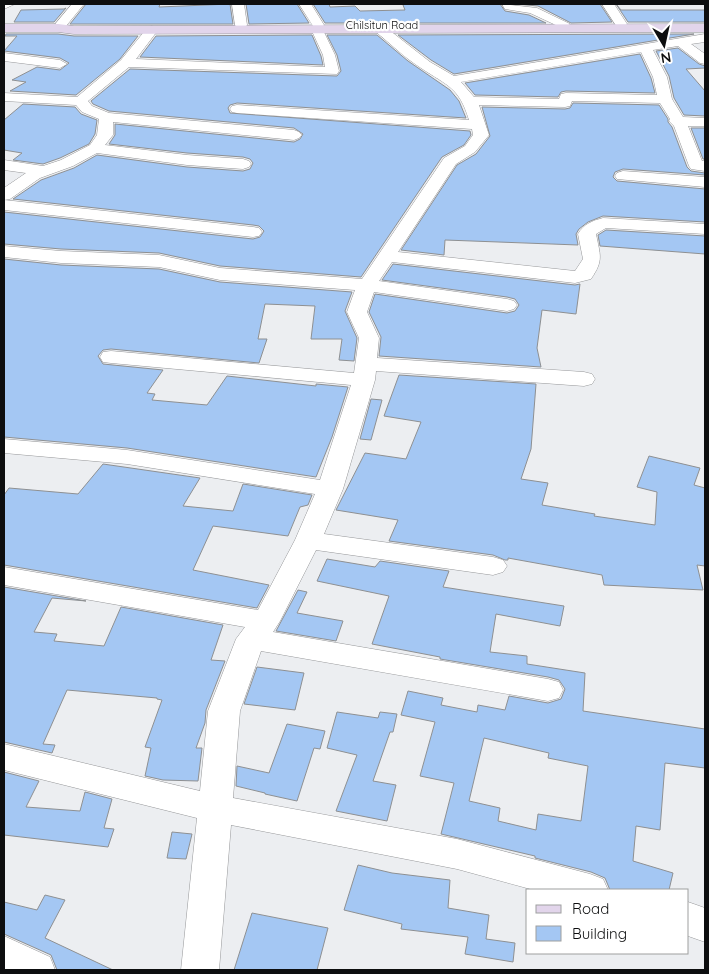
<svg xmlns="http://www.w3.org/2000/svg" width="709" height="974" font-family="Quicksand,sans-serif">
  <style>
    .building { fill: #a4c7f3; stroke: #8e9092; fill-rule: evenodd }
    .lines { fill: none; stroke-linecap: round; stroke-linejoin: round }
    .street-casing { stroke: #969799; stroke-width: 1 }
    .secondary-casing { stroke: #969799; stroke-width: 1 }
    .street { fill: #fff; fill-rule: evenodd }
    .secondary { fill: #e2d5eb; fill-rule: evenodd }
    .labels { text-anchor: middle; stroke-width: 4.5; stroke-linejoin: round; paint-order: stroke }
    .far-street-label { font-size: 11px; fill: #0d0e0f; stroke: #fff }
  </style>
  <rect width="100%" height="100%" fill="#eceef1"/>
  <!-- building -->
  <g class="building">
    <polygon points="86,4 160,4 159,7 230,4 233,24 70,24"/>
    <polygon points="246,4 297,4 309,23 249,24"/>
    <polygon points="313,4 329,4 330,7 355,6 360,11 405,10 403,5 406,4 500,4 505,11 529,15 546,23 325,23"/>
    <polygon points="516,4 600,4 612,22 571,23 538,6"/>
    <polygon points="616,4 621,10 705,10 705,22 628,22"/>
    <polygon points="66,8 54,22 14,22 21,10 64,9"/>
    <polygon points="6,34 58,34 74,36 138,36 120,59 76,95 10,91 26,82 12,80 37,67 60,70 69,63 60,58 4,51 17,36 5,36"/>
    <polygon points="694,34 454,74 431,60 398,35"/>
    <polygon points="312,35 321,56 323,65 140,57 156,36"/>
    <polygon points="327,35 377,35 408,61 450,90 459,101 466,118 237,103 230,105 228,108 230,113 470,131 471,135 464,145 442,157 361,277 220,266 159,253 61,249 4,244 4,212 253,239 260,237 264,231 259,226 253,225 13,199 41,180 74,168 97,155 187,167 243,171 250,169 253,163 250,159 243,157 187,153 109,144 115,135 115,124 294,142 300,139 303,134 294,128 109,111 93,104 91,101 130,69 337,76 341,71 337,55"/>
    <polygon points="678,48 699,64 705,66 705,68 686,69 705,91 705,116 684,115 674,98 669,76 656,51"/>
    <polygon points="640,54 651,78 655,93 566,91 561,92 558,97 475,95 465,83"/>
    <polygon points="573,103 659,105 668,119 668,122 672,127 687,167 691,171 705,173 705,175 623,169 615,172 613,177 617,181 705,189 705,222 603,216 588,222 579,229 576,234 578,245 445,240 444,255 401,250 457,165 476,154 490,136 482,107 565,109 570,108"/>
    <polygon points="23,104 75,107 81,114 97,120 95,134 89,144 60,158 43,164 13,160 22,153 4,150 4,120"/>
    <polygon points="691,128 705,128 705,159 703,159"/>
    <polygon points="606,230 705,236 705,254 600,246 598,235"/>
    <polygon points="4,259 61,265 159,269 220,282 352,292 345,311 357,338 354,361 339,360 342,339 311,339 315,306 265,304 258,339 267,339 259,363 111,349 103,350 98,356 103,364 163,370 147,393 155,394 152,400 207,405 227,376 316,386 316,384 348,387 332,437 316,477 127,448 4,437"/>
    <polygon points="393,264 575,285 580,284 576,314 542,310 537,348 541,367 379,356 381,337 369,312 375,294 507,313 515,311 519,305 515,299 507,297 382,280"/>
    <polygon points="399,375 536,384 531,449 521,479 548,483 542,505 595,514 594,516 655,525 657,492 637,487 649,456 700,468 694,485 705,488 705,566 697,565 703,590 604,585 602,575 508,558 508,560 505,560 493,555 389,541 398,520 336,510 365,453 406,459 421,422 384,416"/>
    <polygon points="371,399 382,400 371,440 360,439"/>
    <polygon points="103,464 200,478 183,506 233,511 243,484 312,495 308,505 300,507 288,536 213,526 193,570 269,585 257,608 4,565 4,495 9,488 78,494"/>
    <path d="M327,559L375,567L380,561L449,571L443,587L564,606L560,626L496,614L490,652L527,656V664L585,673L583,711L705,729V768L665,763L660,830L636,826L633,861L673,873L669,890H610L605,878L591,872L535,858V856L441,834L454,783L420,776L435,722L401,715L408,691L443,698L441,705L477,712L478,705L505,710L509,696L548,703L561,699L565,689L559,680L548,677L440,659V657L372,644L389,596L317,581ZM484,738L549,753L548,758L588,766L581,821L538,814L536,830L498,821L500,808L469,801Z"/>
    <polygon points="4,587 86,601 52,598 34,632 57,634 54,641 104,646 121,607 223,625 211,660 225,661 206,710 205,723 196,748 202,748 198,781 163,780 145,776 151,748 145,747 162,700 157,699 157,698 67,690 43,744 55,745 52,753 4,742"/>
    <polygon points="298,590 307,592 297,613 343,621 336,641 276,631"/>
    <polygon points="257,667 304,673 295,710 244,704"/>
    <polygon points="337,712 378,718 380,712 397,714 393,732 390,732 373,781 396,785 387,821 336,811 357,755 327,748"/>
    <polygon points="287,724 325,731 320,749 314,748 297,801 265,794 265,793 236,786 237,766 269,773"/>
    <polygon points="4,772 39,781 26,807 80,811 85,792 112,799 104,828 114,829 108,847 4,835"/>
    <polygon points="172,832 192,834 186,859 167,858"/>
    <polygon points="358,865 392,873 450,880 448,908 489,915 486,939 515,943 513,962 465,954 468,937 401,929 402,924 344,910"/>
    <polygon points="45,895 65,900 45,938 113,970 57,970 51,955 4,934 4,902 37,910"/>
    <polygon points="252,913 328,928 317,970 234,970"/>
  </g>
  <g class="lines">
    <!-- street casing -->
    <g class="street-casing">
      <g id="street">
        <polygon points="4,4 15,4 4,9"/>
        <polygon points="72,4 84,4 62,31 54,31 52,28"/>
        <polygon points="232,4 244,4 247,25 245,28 237,28 235,25"/>
        <polygon points="299,4 311,4 324,25 322,28 335,55 339,71 337,74 129,67 88,101 92,106 109,113 294,130 299,132 302,135 299,138 294,140 113,122 113,135 105,145 187,155 243,159 249,161 251,164 249,167 243,169 187,165 97,153 73,166 40,178 10,199 4,200 253,227 259,228 262,232 259,236 253,237 4,210 4,188 26,173 4,170 4,160 43,166 61,160 90,145 97,135 99,119 82,112 76,105 4,101 4,93 77,97 121,60 148,27 152,26 158,30 136,59 325,67 323,55 311,29 313,26"/>
        <polygon points="502,4 537,8 570,24 564,28 560,27 530,13 505,9"/>
        <polygon points="602,4 614,4 627,24 625,27 617,27"/>
        <path d="M380,25L384,26L430,62L454,76L705,34V42L691,44L705,54V64L700,63L678,46L653,50L667,77L672,99L683,117L705,118V126H688L702,161H705V171L691,169L689,166L674,126L669,121L670,119L660,103L572,101L570,106L565,107L479,105L489,135L475,152L456,164L398,252L575,271L583,259L578,234C584,224 592,221 603,218L705,224V234L606,228L596,234C600,255 604,260 591,279L575,283L392,262L379,281L507,299L514,301L517,305L514,309L507,311L374,292L367,312L379,338L377,358L584,372L592,374L595,379L592,384L584,386L376,371L375,380L343,489L324,534L493,557L503,560L507,566L503,572L493,575L316,550L280,621L273,632L548,679L559,682L563,690L559,698L548,701L261,651L240,711L233,798L457,839L590,874L603,879L608,890H534L457,869L231,825L219,970H181L197,818L4,770V744L200,791L208,711L236,639L245,627L4,585V567L258,610L295,540L315,494L127,464L4,453V439L127,450L320,480L351,385L111,363L103,362L100,357L103,352L111,351L354,373L359,338L347,312L355,290L220,280L159,267L61,263L4,257V246L61,251L159,255L220,268L362,279L444,158L465,146L473,135L472,129L237,113L232,112L230,109L232,106L237,105L469,120C459,87 448,86 421,68C405,58 391,44 376,32L374,29ZM641,52L653,77L657,95L566,93L561,94L559,99L474,97L461,82Z"/>
        <polygon points="4,53 60,60 67,64 60,68 4,61"/>
        <polygon points="623,171 705,177 705,187 617,179 615,176 617,173"/>
        <polygon points="688,902 705,908 705,942 688,936"/>
        <polygon points="4,936 50,957 55,970 4,970"/>
      </g>
    </g>
    <!-- secondary casing -->
    <g class="secondary-casing">
      <polygon id="secondary" points="4,24 58,24 74,26 705,24 705,32 74,34 58,32 4,32"/>
    </g>
    <!-- street -->
    <use href="#street" class="street"/>
    <!-- secondary -->
    <use href="#secondary" class="secondary"/>
  </g>
  <g class="labels">
    <!-- far-street labels -->
    <g class="far-street-label">
      <text x="382" y="29">Chilsitun Road</text>
    </g>
  </g>
  <!-- border -->
  <rect width="709" height="974" fill="none" stroke="#0d0e0f" stroke-width="10"/>
  <!-- legend -->
  <rect x="526" y="889" width="162" height="65" fill="#ffffff" stroke="#9e9f9f"/>
  <rect x="536" y="905" width="25" height="8" fill="#e2d5eb" stroke="#9e9f9f"/>
  <text x="572" y="914" font-size="15" fill="#0d0e0f">Road</text>
  <rect x="536" y="926" width="25" height="15" fill="#a4c7f3" stroke="#9e9f9f"/>
  <text x="572" y="939" font-size="15" fill="#0d0e0f">Building</text>
  <!-- north arrow -->
  <g transform="translate(664 45) rotate(171)" stroke="#ffffff" stroke-width="4" paint-order="stroke">
  <path d="M0-4L9 19L0 12L-9 19Z" fill="#0d0e0f"/>
  <text y="-8" font-size="14" font-weight="bold" text-anchor="middle" fill="#0d0e0f">N</text>
  </g>
</svg>
